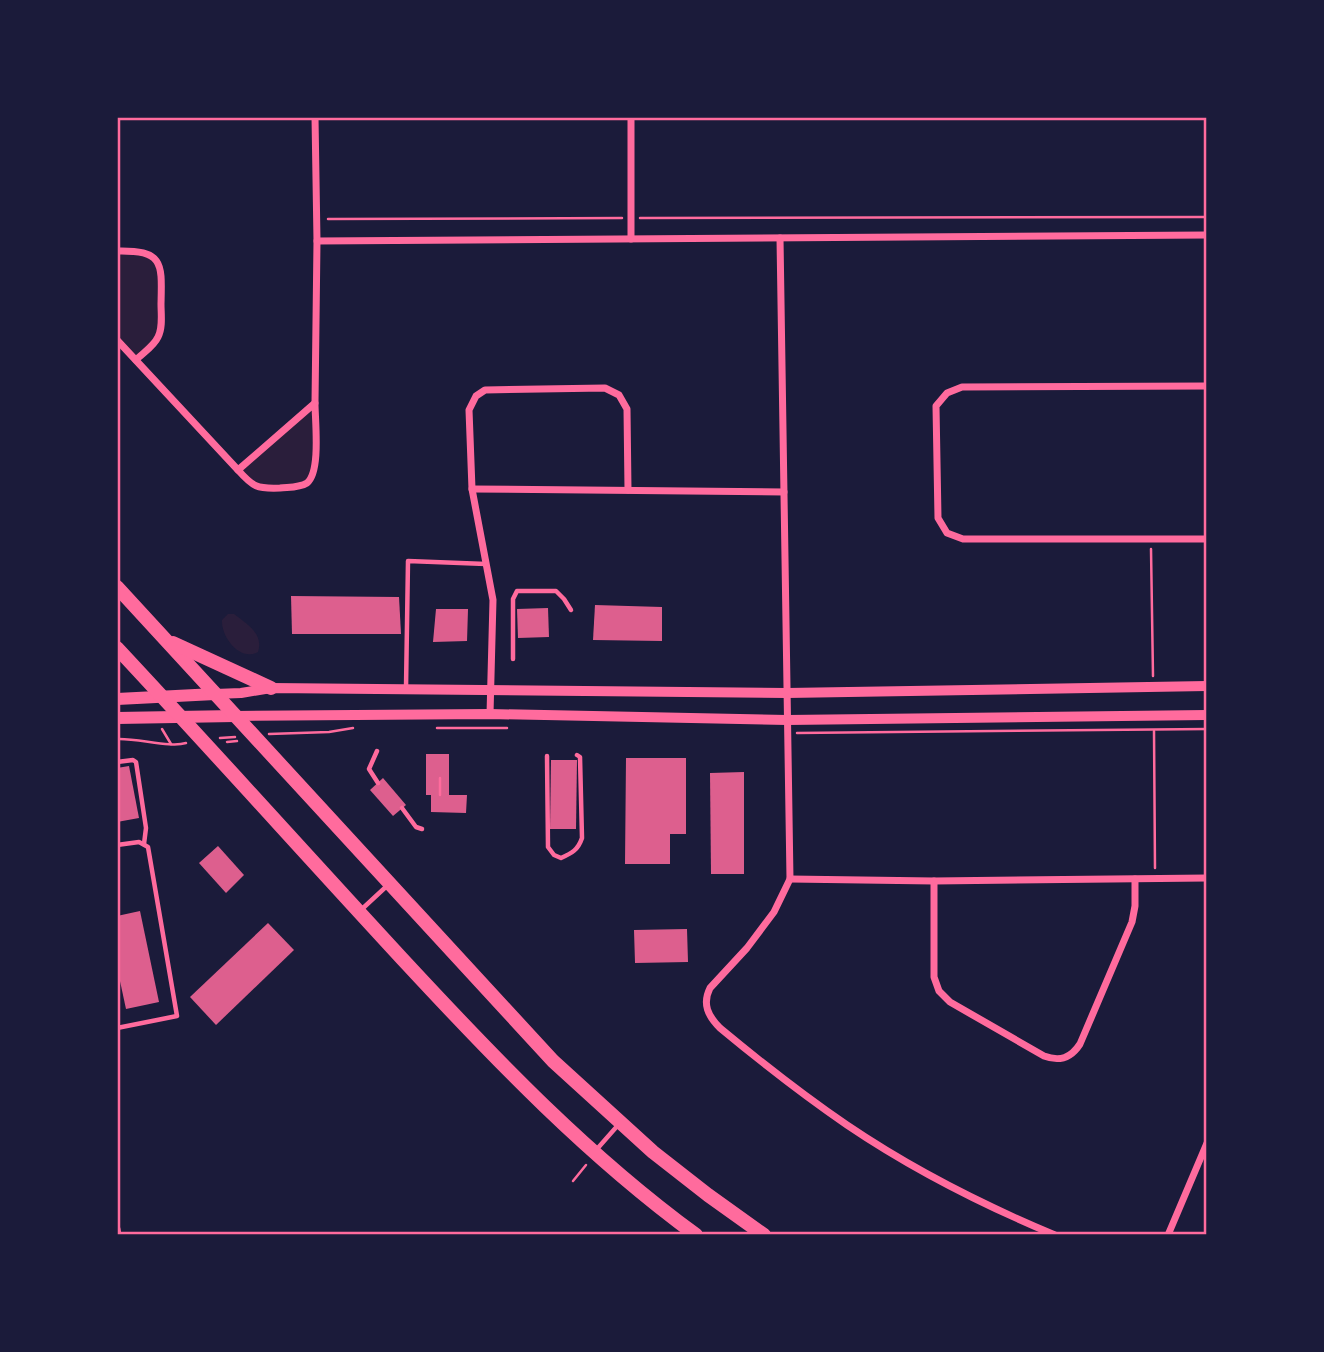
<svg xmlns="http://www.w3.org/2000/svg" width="1324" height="1352" font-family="'Public Sans',sans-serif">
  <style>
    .green { fill: #2a1e3b }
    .building { fill: #dd5f8e }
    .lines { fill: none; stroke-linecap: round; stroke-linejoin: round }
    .path { stroke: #ff6b9d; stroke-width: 2.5 }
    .service { stroke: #ff6b9d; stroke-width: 4.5 }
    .minor { stroke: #ff6b9d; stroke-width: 7 }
    .tertiary { stroke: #ff6b9d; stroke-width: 10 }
    .secondary { stroke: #ff6b9d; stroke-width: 12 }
    .trunk { stroke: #ff6b9d; stroke-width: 14 }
    .neatline { fill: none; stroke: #ff6b9d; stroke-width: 2.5 }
  </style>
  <rect width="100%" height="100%" fill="#1b1b3a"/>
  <!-- green -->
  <g class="green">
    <polygon points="117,251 144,252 160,267 161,330 136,360 117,340"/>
    <polygon points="315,403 315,466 308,482 263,489 238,470"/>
    <path d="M228,614H234C247,624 264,634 258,652C240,662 221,637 222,620Z"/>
  </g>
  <!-- building -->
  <g class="building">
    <polygon points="291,596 399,597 401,634 292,634"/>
    <polygon points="595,605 662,607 662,641 593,640"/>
    <polygon points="548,608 549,637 518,638 517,609"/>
    <polygon points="436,609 468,609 467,641 433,642"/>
    <polygon points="426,754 449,754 449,795 467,795 466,813 431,812 431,795 426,795"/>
    <polygon points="626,758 686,758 686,834 670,834 670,864 625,864"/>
    <polygon points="551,760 577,760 576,829 550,829"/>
    <polygon points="129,766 139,818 117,822 117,768"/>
    <polygon points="744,772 744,874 711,874 710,773"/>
    <polygon points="383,778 406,805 393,816 370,790"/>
    <polygon points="218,846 244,875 226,893 199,863"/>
    <polygon points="140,911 159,1002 126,1009 117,967 117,916"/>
    <polygon points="268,923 294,950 216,1025 190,997"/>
    <polygon points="687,929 688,962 635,963 634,930"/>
  </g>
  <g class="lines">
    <!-- path -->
    <g class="path">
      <polyline points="640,218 1207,217"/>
      <polyline points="328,219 622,218"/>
      <polyline points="1151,549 1153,676"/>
      <polyline points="437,728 507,728"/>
      <polyline points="162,729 171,744"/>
      <polyline points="1154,731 1155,868"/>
      <polyline points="797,733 1207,729"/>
      <polyline points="269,734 329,732 353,728"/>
      <polyline points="220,738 235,737"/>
      <path d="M117,739C138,738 170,748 186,743"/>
      <polyline points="227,742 237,741"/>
      <polyline points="440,795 440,778"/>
      <polyline points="573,1181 586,1165"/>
    </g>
    <!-- service -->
    <g class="service">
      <polyline points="513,659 513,599 517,591 556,591 564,599 571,610"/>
      <polyline points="406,688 408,561 486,564"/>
      <polyline points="377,751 369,769 378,783"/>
      <path d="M547,756L548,847L554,855L561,858C572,853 578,850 582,838L580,757L577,755"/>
      <polyline points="117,762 133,760 136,762 146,828 144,844"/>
      <polyline points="402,808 416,827 422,829"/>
      <polyline points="117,845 139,842 148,847 177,1016 117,1028"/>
      <polyline points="362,909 389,884"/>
      <polyline points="597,1149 619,1124"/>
    </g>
    <!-- minor -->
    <g class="minor">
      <polyline points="631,117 631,239"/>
      <path d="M780,238L790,879L774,912L747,948L710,988C702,1004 708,1016 720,1028C761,1062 803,1095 847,1125C912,1169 983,1205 1055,1235"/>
      <polyline points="317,241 1207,235"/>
      <path d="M117,251C164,250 162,263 161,304C161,314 163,328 158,337C154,346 143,353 136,360"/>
      <polyline points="117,340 238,470"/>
      <polyline points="1207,386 962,387 947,393 936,406 938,518 947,533 963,539 1207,539"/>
      <polyline points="315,403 317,241 315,117"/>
      <path d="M315,403C315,421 321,472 307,483C299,488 289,487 280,488C257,489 253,487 238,470Z"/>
      <polyline points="472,489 784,492"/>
      <polyline points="490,714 493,600 472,489 469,410 476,396 485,390 605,388 619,395 627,409 628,490"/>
      <polyline points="790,879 934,881 1207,878"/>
      <path d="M934,881V977L939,991L950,1002L1044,1056C1060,1062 1071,1058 1080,1044L1132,922L1135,906V879"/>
      <polyline points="117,1229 118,1235"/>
      <polyline points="1168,1235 1207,1143"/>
    </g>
    <!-- tertiary -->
    <g class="tertiary">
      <polyline points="215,694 241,693 271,688 787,693 1207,686"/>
      <polyline points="235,716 490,714 787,720 1207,715"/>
    </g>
    <!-- secondary -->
    <g class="secondary">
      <polyline points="117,699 215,694"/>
      <polyline points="117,718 235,716"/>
    </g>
    <!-- trunk -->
    <g class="trunk">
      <polyline points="117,587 553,1061 653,1152 708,1195 764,1235"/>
      <polyline points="173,643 271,688"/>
      <path d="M117,648C215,753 310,859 407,964C497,1061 588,1156 696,1235"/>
    </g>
  </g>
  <!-- border -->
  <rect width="1324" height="1352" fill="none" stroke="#1b1b3a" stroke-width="238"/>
  <rect x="119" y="119" width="1086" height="1114" class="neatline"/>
</svg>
